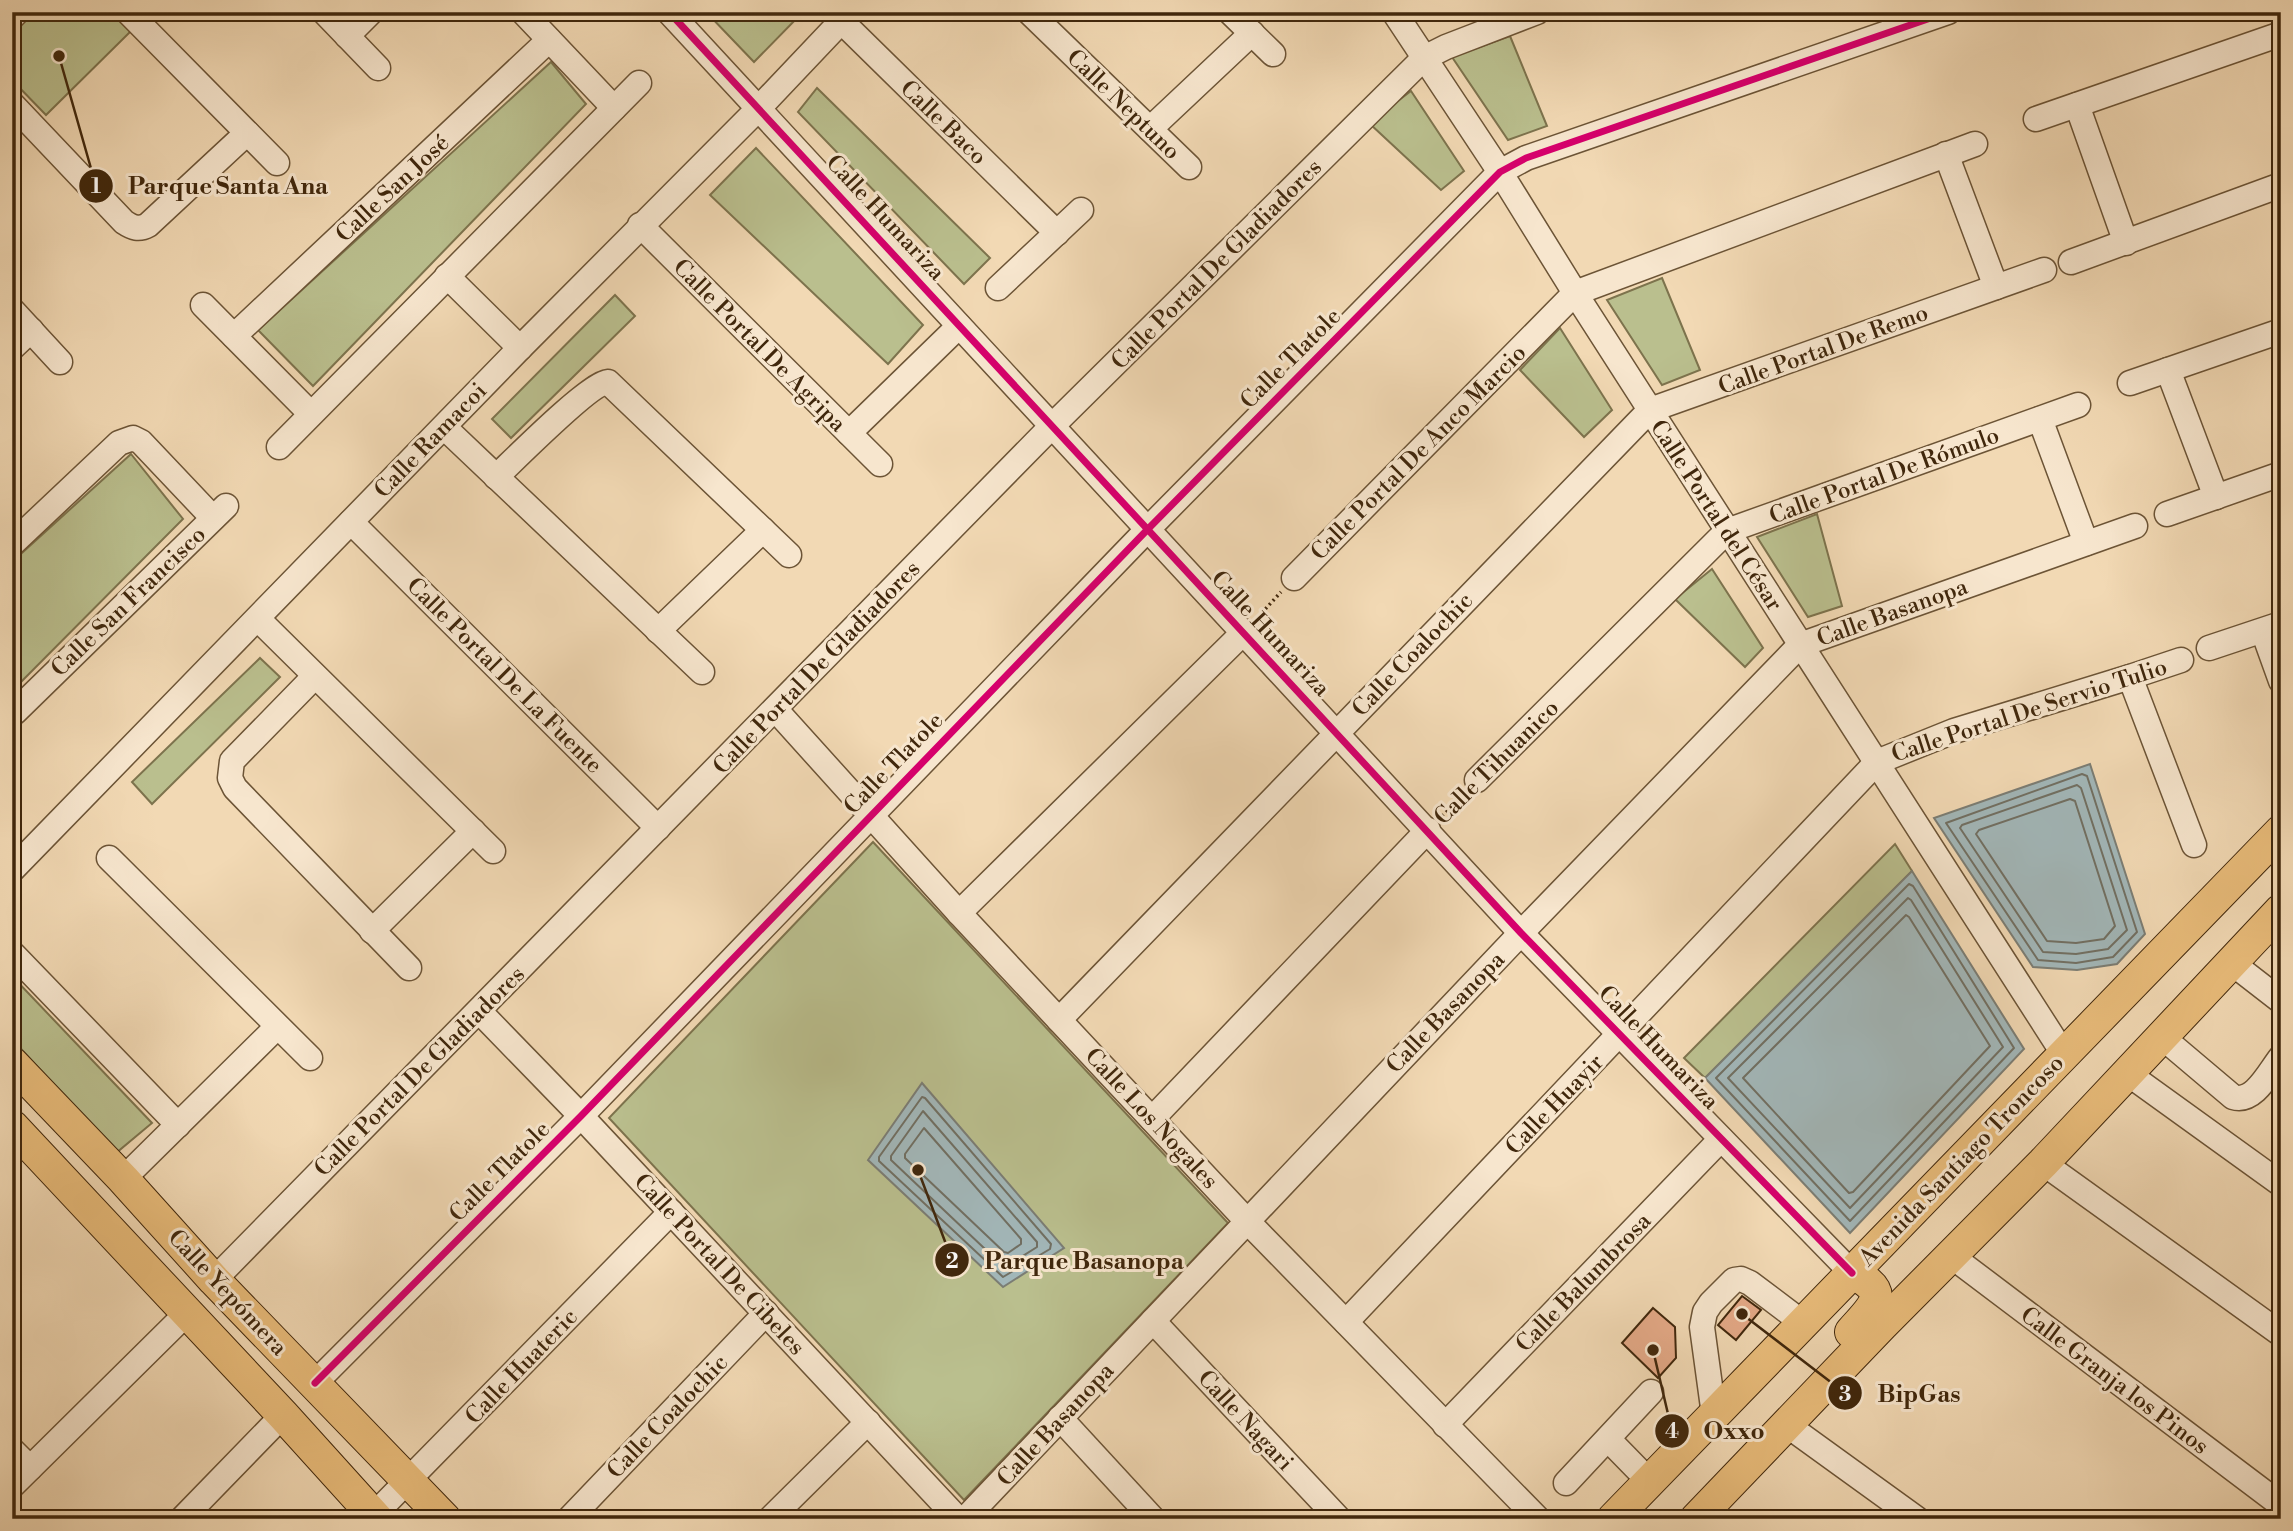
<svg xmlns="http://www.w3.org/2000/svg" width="2293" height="1531" font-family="'Libre Bodoni',serif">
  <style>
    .green { fill: #babf8e; stroke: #7d734d; stroke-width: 2 }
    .water { fill: #a2b7b9; stroke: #7b7d74; stroke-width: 2 }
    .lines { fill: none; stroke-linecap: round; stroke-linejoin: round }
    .shore { stroke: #716f62; stroke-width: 2 }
    .building { fill: #e4a987; stroke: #40270c; stroke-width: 2 }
    .minor-casing { stroke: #6c5436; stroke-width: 27 }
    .major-casing { stroke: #40270c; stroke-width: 34 }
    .path { stroke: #40270c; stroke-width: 3.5; stroke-dasharray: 2 3.5; stroke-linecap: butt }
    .minor { stroke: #f7e6ce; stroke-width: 24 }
    .major { stroke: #e9bc7a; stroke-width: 32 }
    .cycleway-casing { stroke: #f7e6ce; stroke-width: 11 }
    .cycleway { stroke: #d6006c; stroke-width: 7 }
    .labels { text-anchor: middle; stroke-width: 6; stroke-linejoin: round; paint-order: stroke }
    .street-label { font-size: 23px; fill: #40270c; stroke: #f7e6ce }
    .leader { fill: none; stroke: #40270c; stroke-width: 2.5 }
    .callout-dot { fill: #40270c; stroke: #f7e6ce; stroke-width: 2.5 }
    .mark-label { font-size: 21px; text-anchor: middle; font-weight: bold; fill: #fff }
    .callout-label { font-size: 24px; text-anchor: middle; font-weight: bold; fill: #40270c; stroke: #f7e6ce; stroke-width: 6; stroke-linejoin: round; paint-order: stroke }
  </style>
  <rect width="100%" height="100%" fill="#f2d9b4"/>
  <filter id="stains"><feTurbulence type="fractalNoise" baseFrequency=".00286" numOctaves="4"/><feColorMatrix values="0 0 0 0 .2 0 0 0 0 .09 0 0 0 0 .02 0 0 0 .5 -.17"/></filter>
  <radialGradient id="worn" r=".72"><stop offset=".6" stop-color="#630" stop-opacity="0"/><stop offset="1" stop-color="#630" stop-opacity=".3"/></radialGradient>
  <!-- green -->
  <g class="green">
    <polygon points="32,12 112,12 131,31 46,115 12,80 12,31"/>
    <polygon points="706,12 803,12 754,62"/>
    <polygon points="1510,36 1547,126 1508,140 1452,57"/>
    <polygon points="551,62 586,104 313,386 258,330"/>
    <polygon points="817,88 990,258 964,284 798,112"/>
    <polygon points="1411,91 1464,171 1441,190 1369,123"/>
    <polygon points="756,148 923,325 888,364 710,195"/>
    <polygon points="1662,278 1700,370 1662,385 1607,300"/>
    <polygon points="615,295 635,316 511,438 492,419"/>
    <polygon points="1560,328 1612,410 1584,437 1520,370"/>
    <polygon points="131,454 183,519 12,691 12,562"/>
    <polygon points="1817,514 1842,606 1808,617 1757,537"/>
    <polygon points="1712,569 1763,648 1745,667 1675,599"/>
    <polygon points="260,658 280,677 152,804 132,782"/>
    <polygon points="873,842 1228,1223 964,1500 609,1118"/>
    <polygon points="1895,844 1912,871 1705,1078 1684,1058"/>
    <polygon points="12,976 152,1123 116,1153 12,1039"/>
  </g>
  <!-- water -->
  <g class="water">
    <polygon points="2090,764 2145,934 2117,964 2077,970 2033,967 1934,818"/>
    <polygon points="1912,871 2024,1049 1850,1233 1705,1078"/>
    <polygon points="922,1083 1064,1248 1003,1287 868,1160"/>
  </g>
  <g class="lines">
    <!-- shore -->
    <g class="shore">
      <polygon points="2082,774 2087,776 2137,932 2113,957 2076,963 2038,960 1946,823"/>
      <polygon points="2077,785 2081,788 2127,930 2108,949 2076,954 2043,952 1960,828 1962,825"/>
      <polygon points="2070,799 2075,801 2115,926 2104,939 2076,943 2047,941 1976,834 1979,830"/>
      <polygon points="1909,884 1913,886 2014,1048 1850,1221 1716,1078"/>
      <polygon points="1908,898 1911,900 2003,1047 1850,1208 1728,1078"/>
      <polygon points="1906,915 1909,917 1990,1046 1853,1192 1849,1193 1743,1078"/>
      <polygon points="922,1097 925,1098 1051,1244 1050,1249 1003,1277 879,1161 879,1157"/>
      <polygon points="923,1111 1037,1242 1037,1247 1007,1266 1003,1266 891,1160 891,1156"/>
      <polygon points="924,1128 1021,1239 1021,1244 1008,1253 1004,1252 905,1158 905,1154"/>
    </g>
  </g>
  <!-- building -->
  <g class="building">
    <polygon points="1742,1296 1761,1310 1736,1340 1718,1325"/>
    <polygon points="1653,1308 1675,1327 1676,1358 1658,1378 1622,1343"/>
  </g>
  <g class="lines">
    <!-- minor casing -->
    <g class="minor-casing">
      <g id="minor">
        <polyline points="128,12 277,163"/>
        <polyline points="324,12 378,68"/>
        <polyline points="523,12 614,108"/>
        <polyline points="669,12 1521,933 1852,1273"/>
        <polyline points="832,12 1057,233"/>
        <polyline points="1029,12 1189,167"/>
        <polyline points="1230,12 1273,54"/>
        <polyline points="1394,12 1500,172 1575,293 2063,1053"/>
        <polyline points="12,17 17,12"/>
        <polyline points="347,36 371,12"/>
        <path d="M12,104L124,222C133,228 139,230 148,225L247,133"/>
        <polyline points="2077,105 2126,243"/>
        <polyline points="2036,119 2281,34"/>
        <polyline points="1150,129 1252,33"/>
        <polyline points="1946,154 1996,287"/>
        <polyline points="640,225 880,464"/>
        <polyline points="2071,262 2281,185"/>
        <polyline points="447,276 520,348"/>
        <polyline points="998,288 1081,210"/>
        <polyline points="203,305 311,414"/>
        <polyline points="12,310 60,362"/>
        <polyline points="234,336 549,40"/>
        <polyline points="12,348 31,330"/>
        <polyline points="2168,370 2216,497"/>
        <polyline points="2130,383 2281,331"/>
        <polyline points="2040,419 2086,543"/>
        <polyline points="444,427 702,672"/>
        <polyline points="849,433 959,326"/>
        <polyline points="279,447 639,83"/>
        <path d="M496,477C514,460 590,383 608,382L789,555"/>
        <polyline points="2167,514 2281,474"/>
        <polyline points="351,522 658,828"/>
        <polyline points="12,544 119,443 133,438 141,442 213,518"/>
        <polyline points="1294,578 1575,293 1975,144"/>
        <polyline points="258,619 493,851"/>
        <polyline points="658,631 763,530"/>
        <polyline points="2263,631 2281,681"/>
        <polyline points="2209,648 2281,624"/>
        <polyline points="315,676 232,761 230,778 235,788 409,968"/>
        <polyline points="2130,677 2194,845"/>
        <polyline points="775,709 959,913 1247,1221 1538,1519"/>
        <polyline points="12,712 15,712 226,506"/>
        <polyline points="1477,780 1727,531 2078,405"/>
        <polyline points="109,858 310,1058"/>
        <polyline points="12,870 520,348 759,108 850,12"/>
        <polyline points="959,913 1244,632"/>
        <polyline points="372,931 473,831"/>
        <polyline points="14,955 178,1125"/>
        <polyline points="2232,963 2281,1001"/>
        <polyline points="479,1011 581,1116 958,1519"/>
        <polyline points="1059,1020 1650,410 2044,270"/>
        <path d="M2162,1037L2233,1097C2254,1104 2269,1072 2281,1057"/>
        <polyline points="2127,1073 2281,1184"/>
        <polyline points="1152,1119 1428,830"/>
        <polyline points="2043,1163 2281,1334"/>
        <polyline points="123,1179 277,1027"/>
        <polyline points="1950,1255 2281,1505"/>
        <polyline points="214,1280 1052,426 1424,58 1446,47 1537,12"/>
        <polyline points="1153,1321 1339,1519"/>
        <polyline points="1346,1322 1877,762 1954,731 2130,677 2181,660"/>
        <polyline points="315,1383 581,1116 1148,529 1500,172 1526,158 1948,12"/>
        <polyline points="1714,1415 1702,1327 1705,1312 1711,1303 1734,1280 1741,1279 1750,1283 1803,1323"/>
        <polyline points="1060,1418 1153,1519"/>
        <polyline points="1445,1425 1721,1139"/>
        <polyline points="1787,1425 1917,1519"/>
        <polyline points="1608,1439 1649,1481"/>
        <polyline points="12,1450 30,1468"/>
        <polyline points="1566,1483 1651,1392"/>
        <polyline points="12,1486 187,1313"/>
        <polyline points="182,1519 283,1415"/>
        <polyline points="370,1519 671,1212"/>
        <polyline points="569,1519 766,1313"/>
        <polyline points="770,1519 868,1422"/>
        <polyline points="965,1519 1521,933 1800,645 2135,526"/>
      </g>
    </g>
    <!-- major casing -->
    <g class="major-casing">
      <g id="major">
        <polyline points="12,1063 123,1179 214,1280 445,1519"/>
        <polyline points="12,1126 283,1415 377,1519"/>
        <path d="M1851,1332C1873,1307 1893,1292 1852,1273"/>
        <polyline points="1613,1519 2281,831"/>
        <polyline points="1696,1519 1882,1325 2043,1163 2281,910"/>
      </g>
    </g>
    <!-- path -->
    <g class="path">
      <polyline points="1258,617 1281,592"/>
      <polyline points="1442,816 1463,794"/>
    </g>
    <!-- minor -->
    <use href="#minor" class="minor"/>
    <!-- major -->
    <use href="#major" class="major"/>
    <!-- cycleway casing -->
    <g class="cycleway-casing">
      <g id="cycleway">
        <polyline points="669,12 1521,933 1852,1273"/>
        <polyline points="315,1383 581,1116 1148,529 1500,172 1526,158 1948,12"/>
      </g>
    </g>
    <!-- cycleway -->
    <use href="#cycleway" class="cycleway"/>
  </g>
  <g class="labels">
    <!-- street labels -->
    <g class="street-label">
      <text transform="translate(1124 104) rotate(44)" y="8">Calle Neptuno</text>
      <text transform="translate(944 122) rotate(44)" y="8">Calle Baco</text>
      <text transform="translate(392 188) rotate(-43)" y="8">Calle San José</text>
      <text transform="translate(886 217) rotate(47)" y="8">Calle Humariza</text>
      <text transform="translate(1216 264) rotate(-45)" y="8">Calle Portal De Gladiadores</text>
      <text transform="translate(760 345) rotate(45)" y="8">Calle Portal De Agripa</text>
      <text transform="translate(1823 349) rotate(-20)" y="8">Calle Portal De Remo</text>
      <text transform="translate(1290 358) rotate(-45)" y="8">Calle Tlatole</text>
      <text transform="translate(430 440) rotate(-46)" y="8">Calle Ramacoi</text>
      <text transform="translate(1418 452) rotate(-45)" y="8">Calle Portal De Anco Marcio</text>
      <text transform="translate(1884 475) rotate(-20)" y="8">Calle Portal De Rómulo</text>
      <text transform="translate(1717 515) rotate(57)" y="8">Calle Portal del César</text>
      <text transform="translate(128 601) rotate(-44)" y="8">Calle San Francisco</text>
      <text transform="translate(1892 612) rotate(-20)" y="8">Calle Basanopa</text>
      <text transform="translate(1271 633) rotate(47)" y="8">Calle Humariza</text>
      <text transform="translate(1412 654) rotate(-46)" y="8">Calle Coalochic</text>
      <text transform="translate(816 667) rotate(-46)" y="8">Calle Portal De Gladiadores</text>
      <text transform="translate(505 675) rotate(45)" y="8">Calle Portal De La Fuente</text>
      <text transform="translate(2029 710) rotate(-18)" y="8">Calle Portal De Servio Tulio</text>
      <text transform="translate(1496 762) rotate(-45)" y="8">Calle Tihuanico</text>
      <text transform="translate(893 763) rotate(-46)" y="8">Calle Tlatole</text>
      <text transform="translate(1445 1012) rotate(-46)" y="8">Calle Basanopa</text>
      <text transform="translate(1659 1047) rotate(46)" y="8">Calle Humariza</text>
      <text transform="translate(419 1071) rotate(-45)" y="8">Calle Portal De Gladiadores</text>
      <text transform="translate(1554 1104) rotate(-46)" y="8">Calle Huayir</text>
      <text transform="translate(1152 1118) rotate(47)" y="8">Calle Los Nogales</text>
      <text transform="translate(1961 1160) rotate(-46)" y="8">Avenida Santiago Troncoso</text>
      <text transform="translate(499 1171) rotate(-45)" y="8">Calle Tlatole</text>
      <text transform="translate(720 1264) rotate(47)" y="8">Calle Portal De Cibeles</text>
      <text transform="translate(1583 1282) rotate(-46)" y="8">Calle Balumbrosa</text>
      <text transform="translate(228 1292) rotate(47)" y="8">Calle Yepómera</text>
      <text transform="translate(521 1366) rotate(-46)" y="8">Calle Huateric</text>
      <text transform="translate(2115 1380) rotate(37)" y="8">Calle Granja los Pinos</text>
      <text transform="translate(667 1416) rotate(-46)" y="8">Calle Coalochic</text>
      <text transform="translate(1246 1420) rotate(47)" y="8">Calle Nagari</text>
      <text transform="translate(1055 1424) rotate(-47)" y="8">Calle Basanopa</text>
    </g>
  </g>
  <!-- callouts -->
  <path class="leader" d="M59 56L96 186M918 1170L952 1260M1742 1314L1845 1393M1653 1350L1672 1431"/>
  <g class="callout-dot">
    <circle cx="59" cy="56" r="7"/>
    <circle cx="918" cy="1170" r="7"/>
    <circle cx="1742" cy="1314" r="7"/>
    <circle cx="1653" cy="1350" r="7"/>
    <circle cx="96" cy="186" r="18"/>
    <circle cx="952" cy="1260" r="18"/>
    <circle cx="1845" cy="1393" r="18"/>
    <circle cx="1672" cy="1431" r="18"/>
  </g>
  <g class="mark-label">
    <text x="96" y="193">1</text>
    <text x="952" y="1268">2</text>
    <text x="1845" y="1401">3</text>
    <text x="1672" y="1438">4</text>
  </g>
  <g class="callout-label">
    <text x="228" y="194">Parque Santa Ana</text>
    <text x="1084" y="1269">Parque Basanopa</text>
    <text x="1919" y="1402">BipGas</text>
    <text x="1734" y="1439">Oxxo</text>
  </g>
  <!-- margin -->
  <rect width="2293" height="1531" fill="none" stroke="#f2d9b4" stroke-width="42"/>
  <rect x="14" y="14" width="2265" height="1503" fill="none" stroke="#40270c" stroke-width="3.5"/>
  <rect x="21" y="21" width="2251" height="1489" fill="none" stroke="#40270c" stroke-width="2"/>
  <rect width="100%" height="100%" filter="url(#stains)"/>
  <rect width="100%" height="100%" fill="url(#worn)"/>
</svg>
